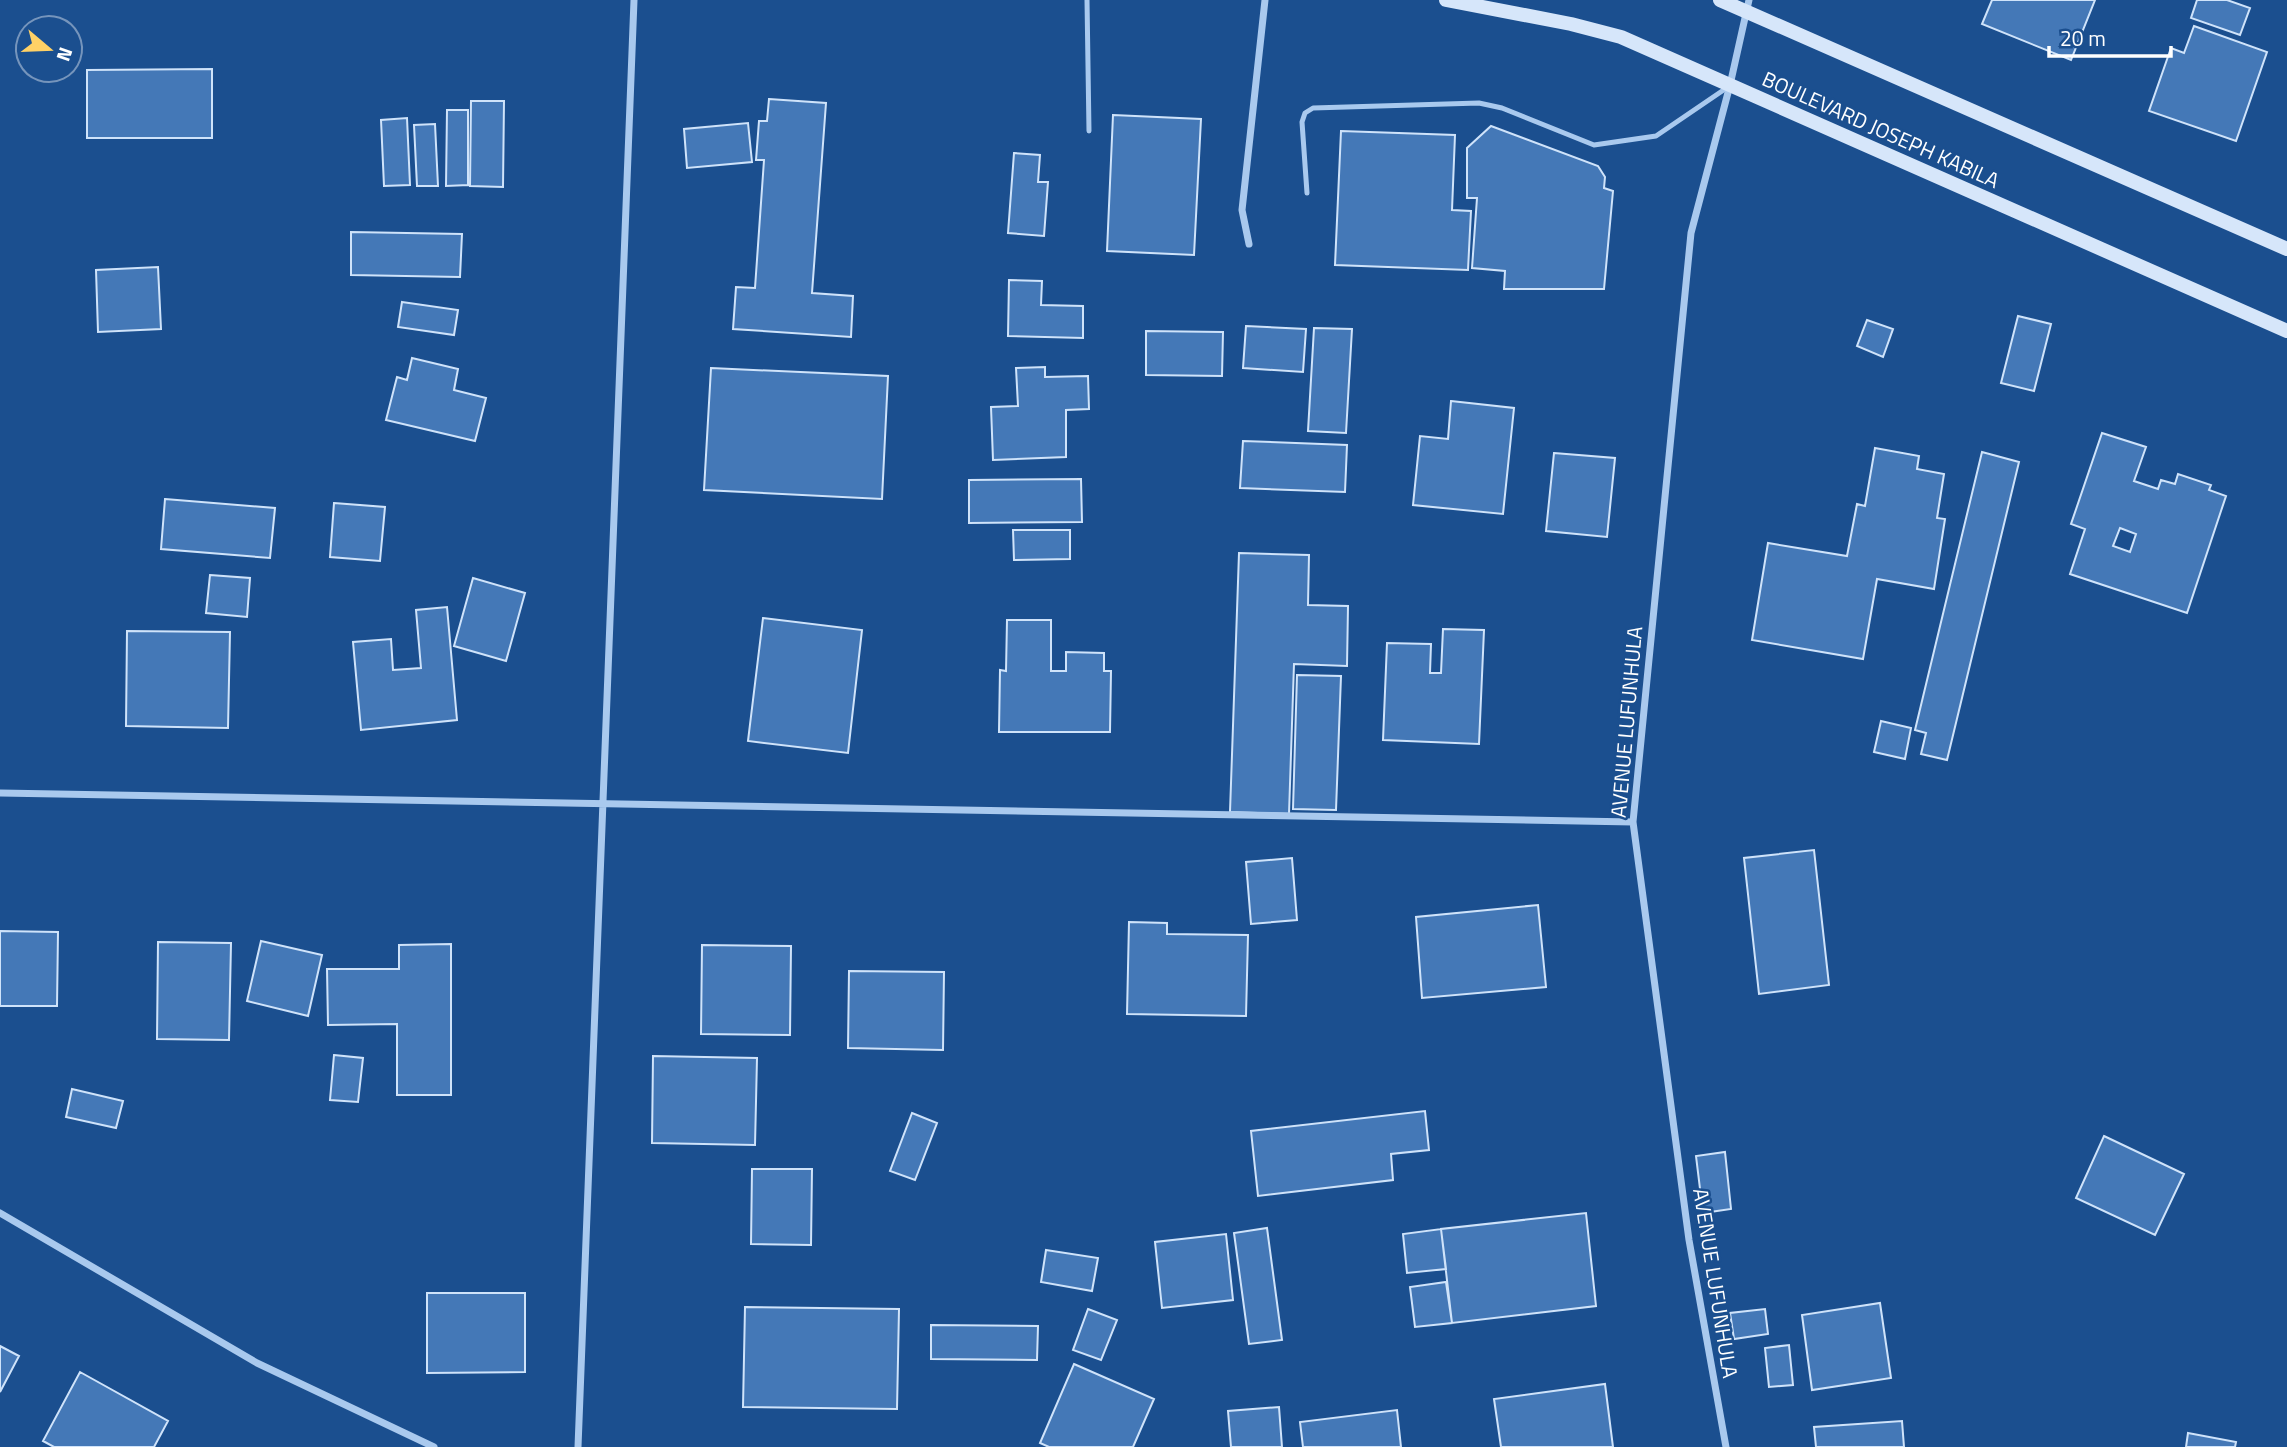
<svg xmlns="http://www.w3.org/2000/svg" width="2287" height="1447" font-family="'Titillium Web',sans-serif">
	<rect width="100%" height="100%" fill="#1b4f8f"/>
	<!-- building -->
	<path fill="#4478b7" stroke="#cfe3fa" stroke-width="2" fill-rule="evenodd" d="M 1992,0 L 2095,0 L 2071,60 L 1982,24 Z
		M 2197,0 L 2227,0 L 2250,8 L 2240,35 L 2191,18 Z
		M 2194,26 L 2267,52 L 2236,141 L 2149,111 L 2171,48 L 2184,53 Z
		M 212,69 L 212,138 L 87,138 L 87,70 Z
		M 769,99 L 826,103 L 812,293 L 853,296 L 851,337 L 733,329 L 736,287 L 755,288 L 764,160 L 756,160 L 759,121 L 767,121 Z
		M 471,101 L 504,101 L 503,187 L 470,186 Z
		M 447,110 L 468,110 L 468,185 L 446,186 Z
		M 1113,115 L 1201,119 L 1194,255 L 1107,251 Z
		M 407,118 L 410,185 L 384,186 L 381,120 Z
		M 748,123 L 752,162 L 687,168 L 684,129 Z
		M 435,124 L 438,186 L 417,186 L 414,125 Z
		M 1491,126 L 1598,166 L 1605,177 L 1604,188 L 1613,191 L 1604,289 L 1504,289 L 1505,271 L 1472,268 L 1477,198 L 1467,198 L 1467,148 Z
		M 1341,131 L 1455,135 L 1452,210 L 1471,211 L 1468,270 L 1335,265 Z
		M 1014,153 L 1040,155 L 1038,182 L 1048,182 L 1044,236 L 1008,233 Z
		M 351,232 L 462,234 L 460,277 L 351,275 Z
		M 158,267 L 161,329 L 98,332 L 96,270 Z
		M 1009,280 L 1042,281 L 1041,305 L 1083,306 L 1083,338 L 1008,336 Z
		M 402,302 L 458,310 L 454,335 L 398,327 Z
		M 2018,316 L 2051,324 L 2034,391 L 2001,383 Z
		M 1867,320 L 1893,329 L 1883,357 L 1857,346 Z
		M 1246,326 L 1306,329 L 1303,372 L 1243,368 Z
		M 1314,328 L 1352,329 L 1346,433 L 1308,431 Z
		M 1146,331 L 1223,332 L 1222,376 L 1146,375 Z
		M 412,358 L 458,369 L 454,390 L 486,398 L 475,441 L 386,420 L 397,377 L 407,380 Z
		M 1045,367 L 1045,377 L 1088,376 L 1089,409 L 1066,410 L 1066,457 L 993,460 L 991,407 L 1018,406 L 1016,368 Z
		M 711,368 L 888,376 L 882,499 L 704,490 Z
		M 1451,401 L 1514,408 L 1503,514 L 1413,505 L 1420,436 L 1448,439 Z
		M 2102,433 L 2146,447 L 2134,481 L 2158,489 L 2161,480 L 2175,484 L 2178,474 L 2211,485 L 2209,490 L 2226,496 L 2187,613 L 2070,574 L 2085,529 L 2071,524 ZM 2120,528 L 2136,534 L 2130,552 L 2113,546 Z
		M 1243,441 L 1347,445 L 1345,492 L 1240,488 Z
		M 1875,448 L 1919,456 L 1917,469 L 1944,474 L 1937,518 L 1945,519 L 1934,589 L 1877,579 L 1863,659 L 1752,640 L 1768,543 L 1847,556 L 1857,504 L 1865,506 Z
		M 1982,452 L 2019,462 L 1947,760 L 1921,754 L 1926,733 L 1915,730 Z
		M 1554,453 L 1615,458 L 1607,537 L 1546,531 Z
		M 1081,479 L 1082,522 L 969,523 L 969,480 Z
		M 165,499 L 275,508 L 270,558 L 161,549 Z
		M 334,503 L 385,507 L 380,561 L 330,557 Z
		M 1013,530 L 1070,530 L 1070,559 L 1014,560 Z
		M 1239,553 L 1309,555 L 1308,605 L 1348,606 L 1347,666 L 1294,664 L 1289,814 L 1230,812 Z
		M 210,575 L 250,578 L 247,617 L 206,613 Z
		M 473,578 L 525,593 L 506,661 L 454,646 Z
		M 447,607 L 457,720 L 361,730 L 353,642 L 391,639 L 393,670 L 421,668 L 416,610 Z
		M 763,618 L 862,630 L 848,753 L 748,741 Z
		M 1007,620 L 1051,620 L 1051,671 L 1066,671 L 1066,652 L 1104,653 L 1104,671 L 1111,671 L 1110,732 L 999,732 L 1000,670 L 1006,671 Z
		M 1443,629 L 1484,630 L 1479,744 L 1383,740 L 1387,643 L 1431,644 L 1430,673 L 1441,673 Z
		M 127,631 L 230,632 L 228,728 L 126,726 Z
		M 1297,675 L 1341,676 L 1336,810 L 1293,809 Z
		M 1881,721 L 1911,728 L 1905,759 L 1874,752 Z
		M 1814,850 L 1829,985 L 1759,994 L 1744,858 Z
		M 1292,858 L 1297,920 L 1251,924 L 1246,862 Z
		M 1538,905 L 1546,987 L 1422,998 L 1416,917 Z
		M 1129,922 L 1167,923 L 1167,934 L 1248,935 L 1246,1016 L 1127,1014 Z
		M 0,931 L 58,932 L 57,1006 L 0,1006 Z
		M 261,941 L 322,955 L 308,1016 L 247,1001 Z
		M 158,942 L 231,943 L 229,1040 L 157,1039 Z
		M 451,944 L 451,1095 L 397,1095 L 397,1024 L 328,1025 L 327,969 L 399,969 L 399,945 Z
		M 702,945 L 791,946 L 790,1035 L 701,1034 Z
		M 849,971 L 944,972 L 943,1050 L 848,1048 Z
		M 334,1055 L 363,1058 L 358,1102 L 330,1100 Z
		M 653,1056 L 757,1058 L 755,1145 L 652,1143 Z
		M 72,1089 L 123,1101 L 116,1128 L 66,1117 Z
		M 1425,1111 L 1429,1150 L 1391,1154 L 1393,1180 L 1258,1196 L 1251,1131 Z
		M 912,1113 L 937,1123 L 915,1180 L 890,1171 Z
		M 2104,1136 L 2184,1174 L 2155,1235 L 2076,1198 Z
		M 1725,1152 L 1731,1209 L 1703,1213 L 1696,1156 Z
		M 752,1169 L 812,1169 L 811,1245 L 751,1244 Z
		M 1586,1213 L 1596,1306 L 1452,1323 L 1441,1229 Z
		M 1267,1228 L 1282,1340 L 1249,1344 L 1234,1233 Z
		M 1441,1229 L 1446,1269 L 1407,1273 L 1403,1234 Z
		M 1226,1234 L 1233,1300 L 1162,1308 L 1155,1242 Z
		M 1046,1250 L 1098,1258 L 1092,1291 L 1041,1282 Z
		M 1446,1282 L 1452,1323 L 1415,1327 L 1410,1287 Z
		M 427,1293 L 525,1293 L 525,1372 L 427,1373 Z
		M 1880,1303 L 1891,1378 L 1812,1390 L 1802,1315 Z
		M 745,1307 L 899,1309 L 897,1409 L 743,1407 Z
		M 1088,1309 L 1117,1320 L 1101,1360 L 1073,1350 Z
		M 1765,1309 L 1768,1334 L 1734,1339 L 1730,1313 Z
		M 931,1325 L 1038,1326 L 1037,1360 L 931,1359 Z
		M 1789,1345 L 1793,1385 L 1769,1387 L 1765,1348 Z
		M 0,1346 L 19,1356 L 0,1392 Z
		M 1074,1364 L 1154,1399 L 1133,1447 L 1049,1447 L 1040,1443 Z
		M 80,1372 L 168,1421 L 154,1447 L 54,1447 L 43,1441 Z
		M 1605,1384 L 1613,1447 L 1501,1447 L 1494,1399 Z
		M 1279,1407 L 1282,1447 L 1231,1447 L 1228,1411 Z
		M 1397,1410 L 1401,1447 L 1303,1447 L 1300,1422 Z
		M 1902,1421 L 1904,1447 L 1816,1447 L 1814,1427 Z
		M 2188,1433 L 2236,1442 L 2235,1447 L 2186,1447 Z"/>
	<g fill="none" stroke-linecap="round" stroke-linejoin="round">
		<!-- lane -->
		<path stroke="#a9c9ee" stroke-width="5" d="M 1087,0 L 1089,131
			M 1307,193 L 1302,122 L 1305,113 L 1313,108 L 1479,103 L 1502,108 L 1594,145 L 1656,136 L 1728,87"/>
		<!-- street -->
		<path stroke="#a9c9ee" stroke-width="7" d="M 1249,244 L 1242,210 L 1265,0
			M 0,793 L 1633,822
			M 0,1213 L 257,1363 L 434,1447
			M 578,1447 L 634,0
			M 1726,1447 L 1689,1240 L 1633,822 L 1691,233 L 1730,85 L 1749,0"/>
		<!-- secondary -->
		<path stroke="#d6e6fa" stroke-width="14" d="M 1446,0 L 1571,24 L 1621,37 L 2287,331
			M 1720,0 L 2287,249"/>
	</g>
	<g text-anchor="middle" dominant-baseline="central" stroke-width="5" stroke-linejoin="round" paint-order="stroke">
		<!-- street labels -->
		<g font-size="21" fill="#fff" stroke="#1b4f8f">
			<text transform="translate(1881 129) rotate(24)">BOULEVARD JOSEPH KABILA</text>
			<text transform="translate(1626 722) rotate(-85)">AVENUE LUFUNHULA</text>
			<text transform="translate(1716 1283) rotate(81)">AVENUE LUFUNHULA</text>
		</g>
	</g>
	<!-- north arrow -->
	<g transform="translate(49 49) rotate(109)"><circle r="33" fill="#1b4f8f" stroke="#7695bc" stroke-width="2"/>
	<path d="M0-5L12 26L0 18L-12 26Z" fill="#ffd166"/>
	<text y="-10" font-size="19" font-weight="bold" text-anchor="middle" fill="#ffffff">N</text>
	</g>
	<!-- scale -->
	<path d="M2049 46v10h122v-10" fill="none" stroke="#ffffff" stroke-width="3.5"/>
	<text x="2060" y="46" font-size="21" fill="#ffffff" stroke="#1b4f8f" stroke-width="5" paint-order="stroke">20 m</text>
</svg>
